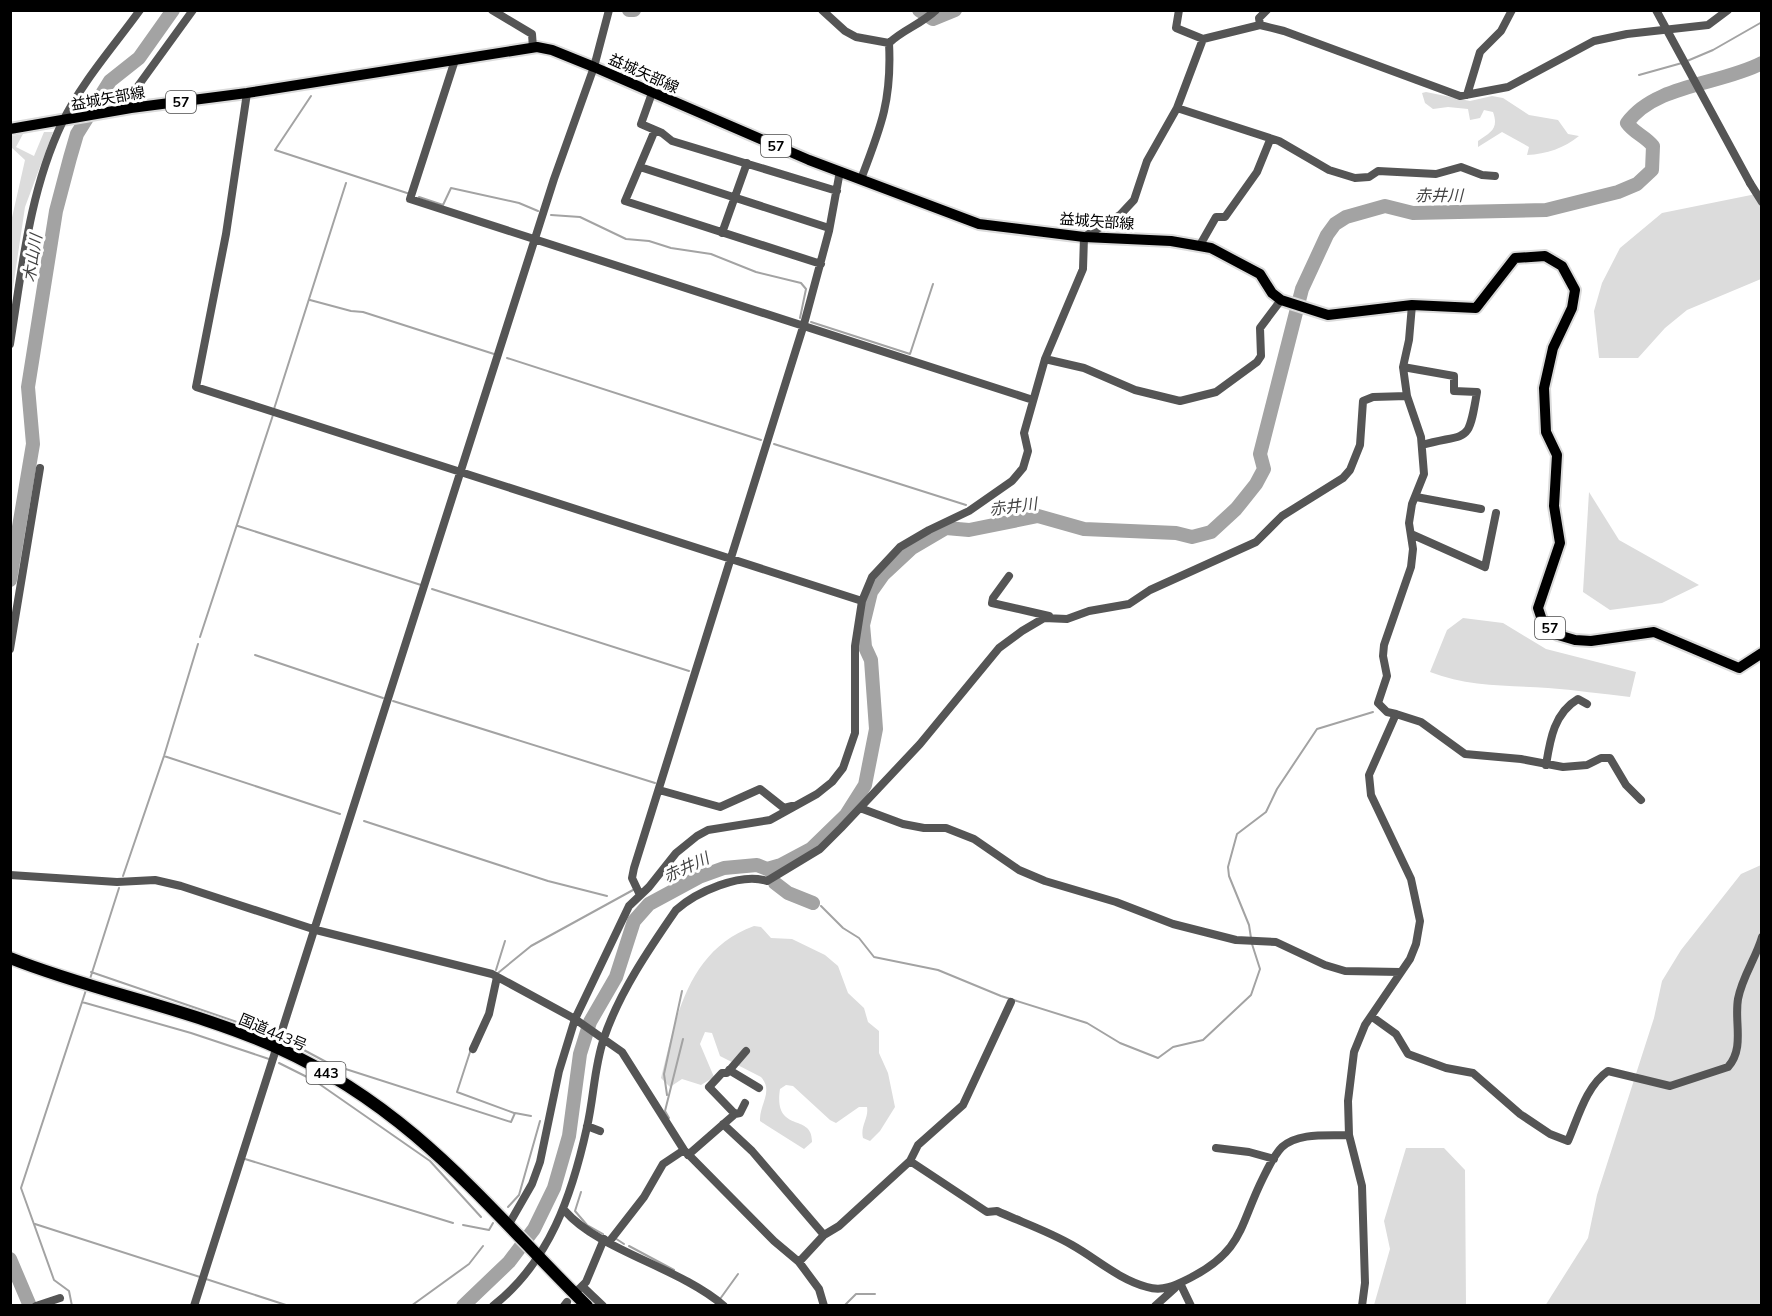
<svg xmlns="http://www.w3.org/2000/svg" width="1772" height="1316" font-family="Mulish,'Noto Sans JP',sans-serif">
	<rect width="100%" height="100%" fill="#fff"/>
	<!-- green -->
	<path fill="#dcdcdc" d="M 1426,92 L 1470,101 L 1492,96 L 1503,98 L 1529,115 L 1558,120 L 1568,134 L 1579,136 C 1564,148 1547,154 1527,155 L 1529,147 L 1502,132 L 1478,147 L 1478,141 C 1491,132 1499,129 1493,112 L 1484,110 L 1480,118 L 1470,120 L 1468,109 L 1448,107 L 1433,109 L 1425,103 L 1422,93 Z
		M 44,132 L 53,132 L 25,207 L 11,301 L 11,222 L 25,160 L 11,147 L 11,136 L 23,134 L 16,147 L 34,156 Z
		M 1761,193 L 1761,279 L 1687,310 L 1665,328 L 1638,358 L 1599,358 L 1594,311 L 1602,283 L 1620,248 L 1662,213 Z
		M 1589,492 L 1619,540 L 1699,585 L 1662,603 L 1610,610 L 1583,592 Z
		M 1463,618 L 1503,623 L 1546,649 L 1636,672 L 1630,697 C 1603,694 1575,690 1548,688 C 1507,685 1468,687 1430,672 L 1447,630 Z
		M 1761,865 L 1761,1305 L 1545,1306 L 1588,1238 L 1597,1195 L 1654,1018 L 1662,981 L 1681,950 L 1741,874 Z
		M 754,926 L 761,927 L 771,938 L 792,939 L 825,955 L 838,966 L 848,993 L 864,1008 L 868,1022 L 879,1031 L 879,1053 L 888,1073 L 895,1107 L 880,1131 L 870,1141 L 863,1138 C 860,1126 869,1118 867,1107 L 859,1107 L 836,1123 L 830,1120 L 793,1086 L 786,1085 L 780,1089 C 773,1135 813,1112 812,1142 L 804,1149 L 766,1125 L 760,1121 C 759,1105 774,1091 761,1077 L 720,1056 L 712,1033 L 705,1032 L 700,1044 L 714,1077 L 701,1085 L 682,1079 L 670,1087 L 661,1078 C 676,1017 688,950 754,926 Z
		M 1406,1148 L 1444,1148 L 1465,1170 L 1466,1305 L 1374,1305 L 1390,1249 L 1384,1221 Z"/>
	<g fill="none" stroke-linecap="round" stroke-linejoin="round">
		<!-- stream -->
		<path stroke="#a3a3a3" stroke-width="2" d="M 1687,61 L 1713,50 L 1762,22
			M 1639,75 L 1682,63
			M 311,96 L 275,150 L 410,194
			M 419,197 L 443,205 L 451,188 L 519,203 L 538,211
			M 551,215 L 580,217 L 626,239 L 649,241 L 671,248 L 711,254 L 756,272 L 801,283 L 806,289 L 800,318
			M 310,300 L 351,311 L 363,312 L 494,354
			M 811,322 L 910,354 L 933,284
			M 507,358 L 761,440
			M 274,409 L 346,183
			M 774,444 L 966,505
			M 238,526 L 421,585
			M 432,589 L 689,671
			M 200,637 L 273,415
			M 255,655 L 383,698
			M 393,701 L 655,783
			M 164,756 L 340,814
			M 364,821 L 548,881 L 607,896
			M 123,876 L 164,756 L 198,644
			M 821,906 L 843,928 L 859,938 L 874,957 L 938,970 L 1001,996 L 1087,1023 L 1120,1043 L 1158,1058 L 1173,1047 L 1203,1040 L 1251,995 L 1260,969 L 1252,944
			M 1251,938 L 1249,925 L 1229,876 L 1228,867 L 1237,834 L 1266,812 L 1277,789 L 1317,729 L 1373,712
			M 496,970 L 505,941
			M 91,972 L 275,1035
			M 498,973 L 531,946 L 633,890
			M 89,982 L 119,888
			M 82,1002 L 191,1033 L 269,1059
			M 287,1041 L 330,1064 L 511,1122 L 515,1113 L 531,1116
			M 471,1049 L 457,1092 L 514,1113
			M 279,1063 L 315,1081 L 430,1161 L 481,1217
			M 667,1095 L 664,1074 L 682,991
			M 669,1118 L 665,1111 L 683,1039
			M 245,1159 L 453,1223
			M 581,1192 L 575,1211 L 587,1225 L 603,1234
			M 508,1207 L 519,1195 L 540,1121
			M 35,1224 L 200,1277
			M 463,1225 L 489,1230 L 493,1223
			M 615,1238 L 624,1244
			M 629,1246 L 674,1270
			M 206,1279 L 289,1306
			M 720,1299 L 738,1274
			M 72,1306 L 69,1291 L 54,1280 L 21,1188 L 86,990
			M 411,1306 L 469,1264 L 483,1246
			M 844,1306 L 856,1294 L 875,1294"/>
		<!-- river -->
		<path stroke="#a3a3a3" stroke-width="14" d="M 629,10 L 634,10
			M 919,10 L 933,19 L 955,10
			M 10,580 L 33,444 L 28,387 L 56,211 L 70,158 L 77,134 L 110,81 L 139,58 L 173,10
			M 775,883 L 788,893 L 813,903
			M 10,1259 L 30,1306
			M 463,1306 L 509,1262 L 534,1229 L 554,1188 L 569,1136 L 580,1054 L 590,1022 L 616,977 L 634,921 L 649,904 L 699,877 L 724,868 L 757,865 L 767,869 L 781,865 L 811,849 L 846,815 L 865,785 L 876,729 L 871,660 L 865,647 L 863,625 L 871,592 L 883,575 L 912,548 L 946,528 L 969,530 L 1038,516 L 1084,529 L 1176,533 L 1192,537 L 1211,532 L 1236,509 L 1256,484 L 1264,469 L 1260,454 L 1302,289 L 1327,235 L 1335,224 L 1346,217 L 1385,206 L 1413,213 L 1546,210 L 1618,192 L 1637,184 L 1652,170 L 1653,146 C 1645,136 1634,133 1627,123 C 1655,84 1720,85 1762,63"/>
		<defs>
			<path id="major" d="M 10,129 L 131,108 L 247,93 L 537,47 L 552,50 L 594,67 L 809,160 L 979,224 L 1084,237 L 1171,241 L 1211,248 L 1260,274 L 1272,293 L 1281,300 L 1328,315 L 1412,305 L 1476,308 L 1515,258 L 1545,256 L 1562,266 L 1575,290 L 1572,308 L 1553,348 L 1544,388 L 1546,432 L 1557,455 L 1554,506 L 1560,543 L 1538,608 L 1543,623 L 1558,635 L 1575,640 L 1591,641 L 1654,632 L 1739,668 L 1762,653"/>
			<path id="highway" d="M 10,958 C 98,993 192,1009 278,1048 C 413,1109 485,1205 587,1306"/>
		</defs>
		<!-- major casing -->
		<use href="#major" stroke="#dbdbdb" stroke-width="14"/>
		<!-- highway casing -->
		<use href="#highway" stroke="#dbdbdb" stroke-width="15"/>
		<!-- minor -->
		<path stroke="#555" stroke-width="8" d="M 492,10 L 532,34 L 533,48
			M 822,10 L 845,31 L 856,37 L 889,43
			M 1179,10 L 1176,28 L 1203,39 L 1260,25 L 1284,31 L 1460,96 L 1508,87 L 1594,41 L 1627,34 L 1708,25 L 1728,10
			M 1260,25 L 1259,18 L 1267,10
			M 455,60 L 410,199 L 1033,400
			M 247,93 L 226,234 L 196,387 L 862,601
			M 652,93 L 641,124 L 662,133 L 672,141 L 837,191
			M 1467,95 L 1480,52 L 1501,31 L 1512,10
			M 131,108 L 130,97 L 193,10
			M 1177,108 L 1279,141 L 1329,170 L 1355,178 L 1369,177 L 1378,171 L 1436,174 L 1461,167 L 1482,175 L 1495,176
			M 655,130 L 625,201 L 821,264
			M 640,167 L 829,228
			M 861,179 C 881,127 892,100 889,43 C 904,29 920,25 936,10
			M 1750,183 L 1762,202
			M 722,233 L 747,163
			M 1200,245 L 1216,217 L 1225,217 L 1257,172 L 1270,140
			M 10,344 C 22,270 29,192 62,123 C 81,83 114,46 140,10
			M 1045,359 L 1084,368 L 1135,390 L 1180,401 L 1216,392 L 1257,362 L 1261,356 L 1260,328 L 1281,300
			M 1403,367 L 1454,376 L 1454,391 L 1477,392 C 1468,446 1469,432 1422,445
			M 1416,497 L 1481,509
			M 1411,534 L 1485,567 L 1496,513
			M 1009,576 L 993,598 L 992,603 L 1049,616
			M 10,649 L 40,468
			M 1396,714 L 1421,722 L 1465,754 L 1521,759 L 1563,767 L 1587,765 L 1601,758 L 1610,758 L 1626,785 L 1641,800
			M 1546,765 C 1550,740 1554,713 1578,699 L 1587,704
			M 659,790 L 720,807 L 760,789 L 784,808 L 792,806
			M 860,808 L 903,824 L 924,828 L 946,828 L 974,839 L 1019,870 L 1045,881 L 1116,902 L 1173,924 L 1236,940 L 1276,942 L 1325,965 L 1345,971 L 1400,972
			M 10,875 L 117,882 L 155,880 L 181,886 L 316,930 L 492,974 L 575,1019 L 622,1052 L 684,1150 L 774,1241 L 799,1262 L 819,1289 L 824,1306
			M 640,895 L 632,878 L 634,868 L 804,324 L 829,231 L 840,171
			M 1371,1016 L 1396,1034 L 1408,1054 L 1446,1068 L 1473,1073 L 1520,1114 L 1550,1134 L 1568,1141 C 1578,1118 1586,1086 1608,1071 L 1670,1086 L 1728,1067 C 1745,1048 1734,1022 1738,999 C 1742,977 1756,958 1762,937
			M 473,1049 L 489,1014 L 497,977
			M 729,1070 L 759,1088
			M 735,1114 L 709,1087 L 722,1073 L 727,1073 L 746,1051
			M 723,1124 L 752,1151 L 824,1235
			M 587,1126 L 600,1131
			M 1216,1148 L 1249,1152 L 1274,1159
			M 688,1155 L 735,1114 L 740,1113 L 745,1103
			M 910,1161 L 918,1145 L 963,1105 L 1011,1002
			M 565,1211 C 600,1251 679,1267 724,1306
			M 509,1224 L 532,1184 L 540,1162 L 559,1071 L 575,1019 L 629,906 L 649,887 L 676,853 L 697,836 L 708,830 L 770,820 L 817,794 L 832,782 L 843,768 L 855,733 L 855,646 L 862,601 L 872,577 L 900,547 L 929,530 L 969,511 L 1012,481 L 1023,468 L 1028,451 L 1024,433 L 1045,359 L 1083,269 L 1084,237 L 1120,215 L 1134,200 L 1147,161 L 1177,108 L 1203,39
			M 609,1242 L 644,1197 L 663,1164 L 684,1150
			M 799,1262 L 824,1235 L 839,1226 L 910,1161 L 987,1212 L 997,1211 C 1021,1222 1048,1231 1072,1245 C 1097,1259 1118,1279 1147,1287 C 1163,1292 1176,1285 1190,1278 C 1244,1250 1239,1226 1263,1178 C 1268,1168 1274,1155 1282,1147 C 1299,1132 1328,1136 1349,1135
			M 1180,1283 L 1191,1306
			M 582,1286 L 603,1306
			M 579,1289 L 586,1282 L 604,1239
			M 36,1306 L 60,1298
			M 194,1306 L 554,179 L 594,67 L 609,10
			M 493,1306 C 550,1261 572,1195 587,1127 C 594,1097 594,1067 604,1038 C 619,993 649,949 676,910 C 696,892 741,872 767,881 L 820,849 L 841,828 L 920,744 L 999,648 L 1022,631 L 1044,618 L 1067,619 L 1089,611 L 1129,604 L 1150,590 L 1256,542 L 1282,516 L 1343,478 L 1350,470 L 1360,445 L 1363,401 L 1373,397 L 1407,396
			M 564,1306 L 567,1302
			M 1155,1306 L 1175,1288
			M 1362,1306 L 1365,1283 L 1362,1186 L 1349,1135 L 1348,1101 L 1354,1052 L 1365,1025 L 1410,959 L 1416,944 L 1420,921 L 1411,879 L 1371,795 L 1369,775 L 1396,714 L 1387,712 L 1378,703 L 1387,676 L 1383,656 L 1384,645 L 1411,567 L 1413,549 L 1409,523 L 1412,504 L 1424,474 L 1421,437 L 1407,396 L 1403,367 L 1409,340 L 1412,305"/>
		<!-- major -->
		<use href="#major" stroke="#000" stroke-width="10"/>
		<!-- highway -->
		<use href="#highway" stroke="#000" stroke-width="12"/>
		<!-- minor-bridge -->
		<path stroke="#555" stroke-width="8" d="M 1656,10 L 1750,183"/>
	</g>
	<g text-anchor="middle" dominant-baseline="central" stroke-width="6" stroke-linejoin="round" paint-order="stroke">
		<!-- shield labels -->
		<g fill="#fff" stroke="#4c4c4c" stroke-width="1.5">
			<rect x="166" y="91" width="30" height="22" rx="4.5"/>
			<rect x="761" y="135" width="30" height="22" rx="4.5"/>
			<rect x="1535" y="617" width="30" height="22" rx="4.5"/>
			<rect x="306.5" y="1062" width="39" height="22" rx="4.5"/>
		</g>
		<g font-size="14" font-weight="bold" fill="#000">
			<text x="181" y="102">57</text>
			<text x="776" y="146">57</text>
			<text x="1550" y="628">57</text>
			<text x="326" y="1073">443</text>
		</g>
		<!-- street labels -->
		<g font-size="15" fill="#000" stroke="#fff">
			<text transform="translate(644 73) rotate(24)">益城矢部線</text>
			<text transform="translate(108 98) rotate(-10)">益城矢部線</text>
			<text transform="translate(1097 221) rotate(4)">益城矢部線</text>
			<text transform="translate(273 1032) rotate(23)">国道443号</text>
		</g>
		<!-- water labels -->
		<g font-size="16" font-style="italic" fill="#444" stroke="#fff">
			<text x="1439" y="195">赤井川</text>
			<text transform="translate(32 258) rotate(-81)">木山川</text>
			<text transform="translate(1013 506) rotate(-7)">赤井川</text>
			<text transform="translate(686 867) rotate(-25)">赤井川</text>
		</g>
	</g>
	<!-- border -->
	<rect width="1772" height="1316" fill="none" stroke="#000000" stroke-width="24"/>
</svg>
